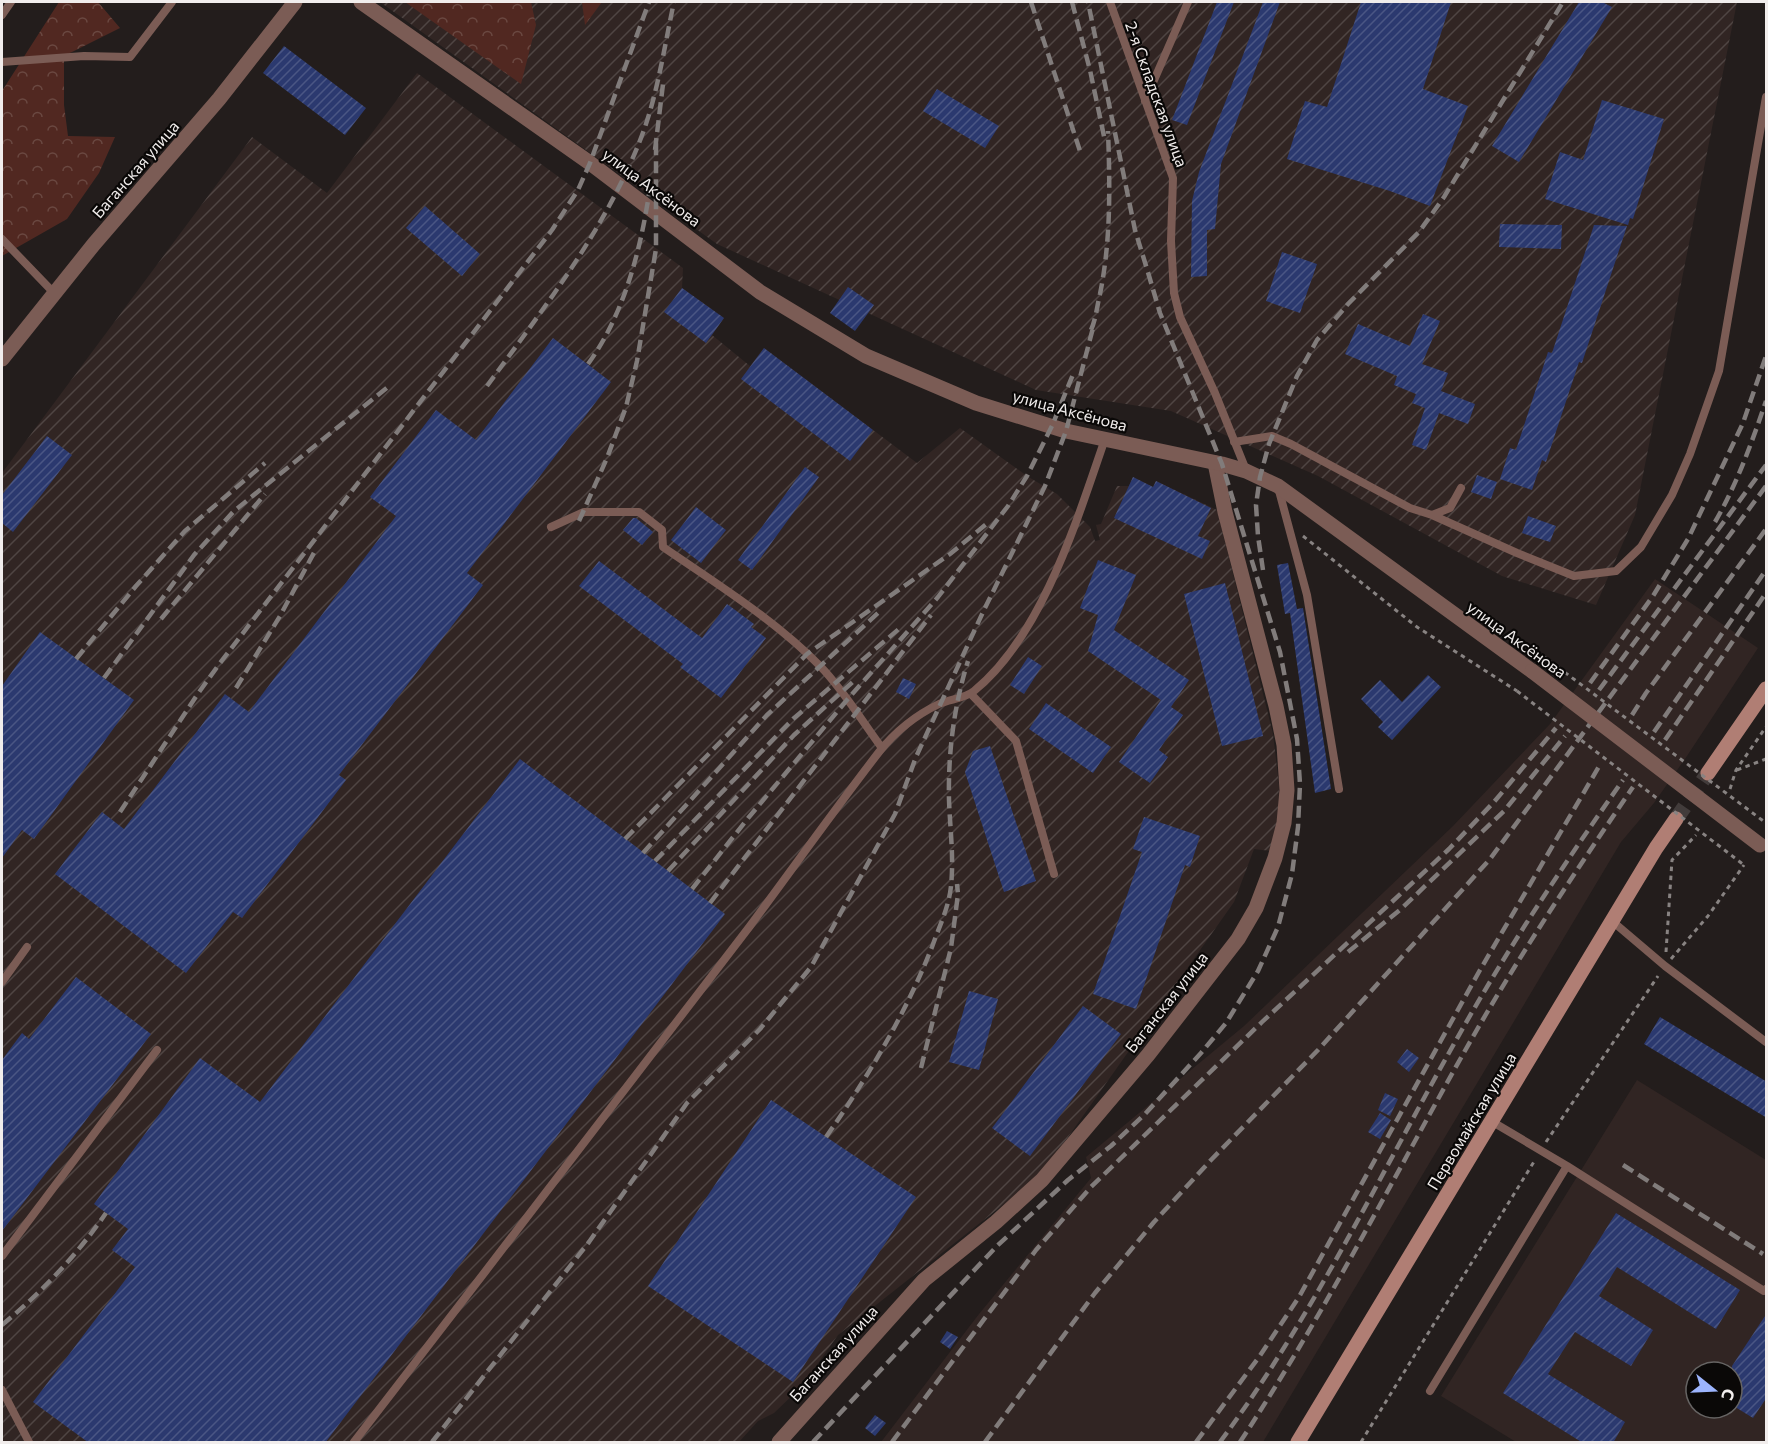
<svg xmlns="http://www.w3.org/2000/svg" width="1768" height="1444" font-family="Commissioner,sans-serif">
	<defs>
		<pattern id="industrial-furrows" width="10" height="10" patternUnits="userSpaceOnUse" patternTransform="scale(1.5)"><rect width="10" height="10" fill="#312523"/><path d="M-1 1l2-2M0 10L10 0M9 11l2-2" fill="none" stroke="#4f4543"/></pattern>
		<pattern id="forest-crowns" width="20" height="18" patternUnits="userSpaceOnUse" patternTransform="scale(1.5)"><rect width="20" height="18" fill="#512821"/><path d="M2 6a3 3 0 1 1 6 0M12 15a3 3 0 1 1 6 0" fill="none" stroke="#6a4841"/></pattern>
		<pattern id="building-hatch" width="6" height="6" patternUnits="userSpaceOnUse" patternTransform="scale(1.5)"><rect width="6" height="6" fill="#2b396f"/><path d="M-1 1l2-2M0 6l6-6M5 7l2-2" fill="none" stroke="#4a5684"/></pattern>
	</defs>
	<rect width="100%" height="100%" fill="#231d1c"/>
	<!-- built -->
	<path fill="#312523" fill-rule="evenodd" d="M 1655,579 L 1758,648 L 1687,756 L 1654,803 L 1621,842 L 1263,1442 L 881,1442 L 979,1314 L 1091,1178 L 1086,1157 L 1244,1026 L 1453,826 L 1550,724 Z
		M 1637,1080 L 1766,1160 L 1766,1442 L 1516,1442 L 1441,1396 ZM 1696,1372 L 1732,1372 L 1732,1408 L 1696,1408 Z"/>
	<!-- industrial -->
	<path fill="url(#industrial-furrows)" d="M 380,2 L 1737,2 L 1635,515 L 1596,605 L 1502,576 L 1318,476 L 1171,411 L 1036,390 L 717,244 Z
		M 417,73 L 683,268 L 682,288 L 724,318 L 712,335 L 750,366 L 764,348 L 917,463 L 960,428 L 1027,476 L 1057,494 L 1090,527 L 1095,541 L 1100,540 L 1096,525 L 1101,524 L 1117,486 L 1129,486 L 1133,477 L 1153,487 L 1156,481 L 1217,510 L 1273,734 L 1279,785 L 1278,823 L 1271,851 L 1254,849 L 1234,902 L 1042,1174 L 838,1335 L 802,1386 L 774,1413 L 758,1421 L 739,1442 L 2,1442 L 2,473 L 252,137 L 327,193 Z"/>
	<!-- forest -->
	<path fill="url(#forest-crowns)" d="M 59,2 L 98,2 L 120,28 L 64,56 L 64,105 L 68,136 L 115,137 L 99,173 L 67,219 L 2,256 L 2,91 Z
		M 405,2 L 531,2 L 536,25 L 521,84 Z
		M 582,2 L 602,2 L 585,25 Z"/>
	<!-- building -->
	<path fill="url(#building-hatch)" d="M 1217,2 L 1234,2 L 1187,125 L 1172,120 Z
		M 1263,2 L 1280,2 L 1221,164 L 1215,229 L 1207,230 L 1207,276 L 1191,277 L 1192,201 L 1199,172 Z
		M 1361,2 L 1451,2 L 1423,89 L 1468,106 L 1430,206 L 1390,191 L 1287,159 L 1305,101 L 1327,107 Z
		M 1579,2 L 1602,2 L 1612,7 L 1519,162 L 1492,146 Z
		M 284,46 L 366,108 L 345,135 L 263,73 Z
		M 937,89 L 999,126 L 985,148 L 923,111 Z
		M 1602,100 L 1664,119 L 1633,219 L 1630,218 L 1628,225 L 1545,199 L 1560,152 L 1583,160 Z
		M 425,206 L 480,254 L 462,276 L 406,228 Z
		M 1500,224 L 1562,225 L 1561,249 L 1499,247 Z
		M 1594,225 L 1627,226 L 1582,363 L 1579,362 L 1546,462 L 1542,460 L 1532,490 L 1500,479 L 1510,448 L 1516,450 L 1548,352 L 1552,353 Z
		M 1282,252 L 1317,264 L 1300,313 L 1266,301 Z
		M 848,287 L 874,305 L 855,331 L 830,313 Z
		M 682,288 L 724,318 L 706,343 L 664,312 Z
		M 1423,314 L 1440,321 L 1422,364 L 1448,373 L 1441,391 L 1475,404 L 1468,424 L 1439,413 L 1426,450 L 1412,445 L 1425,408 L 1412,403 L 1416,394 L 1394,385 L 1397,376 L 1345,354 L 1358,324 L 1410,346 Z
		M 553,338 L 611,382 L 467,573 L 483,585 L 339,775 L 346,780 L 242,918 L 233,912 L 186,973 L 55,874 L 102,812 L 124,829 L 225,694 L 249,712 L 396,516 L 370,497 L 436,410 L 476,440 Z
		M 764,348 L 873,430 L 850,461 L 741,379 Z
		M 47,436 L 72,455 L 13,532 L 2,523 L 2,495 Z
		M 805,467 L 819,477 L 752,570 L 738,560 Z
		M 1477,475 L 1497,482 L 1491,499 L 1471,492 Z
		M 1133,477 L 1153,487 L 1156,481 L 1211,508 L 1198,536 L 1210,541 L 1202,559 L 1114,518 Z
		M 696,507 L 726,530 L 701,563 L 671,540 Z
		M 1528,516 L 1556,526 L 1550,542 L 1522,533 Z
		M 633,518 L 636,518 L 653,532 L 642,545 L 623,530 Z
		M 1098,560 L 1136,575 L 1114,630 L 1189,680 L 1171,707 L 1183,715 L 1159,750 L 1168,757 L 1150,783 L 1119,762 L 1161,700 L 1088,651 L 1098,615 L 1080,608 Z
		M 599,561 L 702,638 L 727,604 L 754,624 L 751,627 L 766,638 L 721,698 L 680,667 L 683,664 L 579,586 Z
		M 1288,563 L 1297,609 L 1303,608 L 1331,789 L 1315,793 L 1290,613 L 1285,614 L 1277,565 Z
		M 1225,583 L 1263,736 L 1222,746 L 1184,594 Z
		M 40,632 L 134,700 L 34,839 L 22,830 L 2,858 L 2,686 Z
		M 1028,657 L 1042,666 L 1024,694 L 1010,685 Z
		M 1428,675 L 1441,687 L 1392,740 L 1378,727 L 1383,722 L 1361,699 L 1380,680 L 1402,702 Z
		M 903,678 L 916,684 L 909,699 L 896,692 Z
		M 1046,703 L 1111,747 L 1093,773 L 1029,729 Z
		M 990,746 L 1036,881 L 1004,892 L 965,772 L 973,751 Z
		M 520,759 L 725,914 L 325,1443 L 89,1443 L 33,1402 L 135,1267 L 112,1250 L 128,1229 L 94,1204 L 200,1058 L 260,1102 Z
		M 1144,817 L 1200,836 L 1190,867 L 1185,865 L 1136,1009 L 1093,994 L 1142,852 L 1133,849 Z
		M 76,977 L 151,1034 L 2,1231 L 2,1060 L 22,1033 L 29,1039 Z
		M 969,991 L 998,999 L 979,1070 L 949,1062 Z
		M 1083,1006 L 1121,1034 L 1030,1156 L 992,1128 Z
		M 1660,1017 L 1767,1082 L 1767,1118 L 1644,1044 Z
		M 1407,1049 L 1419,1058 L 1409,1072 L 1397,1062 Z
		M 1385,1093 L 1398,1099 L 1390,1116 L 1378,1110 Z
		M 771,1100 L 916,1197 L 793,1382 L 648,1286 Z
		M 1380,1113 L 1391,1120 L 1380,1139 L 1368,1132 Z
		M 1616,1213 L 1740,1290 L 1716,1329 L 1617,1267 L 1599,1296 L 1653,1330 L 1631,1366 L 1575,1332 L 1548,1374 L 1625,1422 L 1613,1443 L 1583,1443 L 1503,1393 Z
		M 1767,1313 L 1767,1397 L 1753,1418 L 1732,1405 L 1732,1366 Z
		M 947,1331 L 958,1337 L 950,1349 L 940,1342 Z
		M 875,1415 L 886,1423 L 875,1436 L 865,1428 Z"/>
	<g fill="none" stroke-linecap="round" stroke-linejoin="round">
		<!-- secondary-tunnel -->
		<path stroke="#423c3b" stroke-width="15" stroke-dasharray="15 8" stroke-linecap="butt" d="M 1676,819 L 1708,773"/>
		<!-- path -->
		<path stroke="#888382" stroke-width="3" stroke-dasharray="4.5 4.5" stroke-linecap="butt" d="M 1303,536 L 1417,627 L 1517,691
			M 1522,643 L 1543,656
			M 1737,770 L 1766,759
			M 1730,789 L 1736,770 L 1766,727
			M 1666,952 L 1672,860 L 1696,835
			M 1671,959 L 1708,916 L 1744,865
			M 1546,1142 L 1658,976
			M 1361,1442 L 1535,1160"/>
		<!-- service -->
		<path stroke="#7b5c55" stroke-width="8" d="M 1110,2 L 1173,178 L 1171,241 L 1174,293 L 1180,317 L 1215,393 L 1246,470
			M 2,15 L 11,2
			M 2,62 L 84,56 L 130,57 L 172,2
			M 1145,101 L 1188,2
			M 2,239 L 54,293
			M 1234,442 L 1272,436 L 1291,444 L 1410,508 L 1432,515 L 1450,508 L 1461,488
			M 1278,487 L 1307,595 L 1339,789
			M 1432,515 L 1517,553 L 1574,576 L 1616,571 L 1641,547 L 1672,495 L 1690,454 L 1719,371 L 1766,97
			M 551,527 L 584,512 L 639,512 L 662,530 L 663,547 C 717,584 775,620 821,667 C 844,691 862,721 882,748
			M 971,694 L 1016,741 L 1054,874
			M 1612,921 L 1665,966 L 1766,1042
			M 2,982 L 27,947
			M 1567,1166 L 1764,1291 L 1766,1289
			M 2,1256 L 157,1050
			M 2,1390 L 29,1442
			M 1430,1391 L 1567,1166 L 1491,1121
			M 354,1442 C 486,1270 619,1099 750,926 C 793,868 835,809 879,752 C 895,732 916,715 939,704 C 950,699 964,699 974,691 C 1042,636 1077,520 1105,439"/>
		<!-- minor -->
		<path stroke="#7b5c55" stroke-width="15" d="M 779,1442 L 924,1280 L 996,1222 L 1042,1180 L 1148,1055 L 1238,939 L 1256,908 L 1275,858 L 1284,823 L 1287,790 L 1284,745 L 1276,706 L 1225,512 L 1215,463"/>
		<!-- tertiary -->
		<path stroke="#7b5c55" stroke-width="15" d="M 361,2 L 590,163 L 760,292 L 866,356 L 976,403 L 1066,431 L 1222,464 L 1246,471 L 1278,486 L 1532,671
			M 2,359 L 94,244 L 219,99 L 295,2"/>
		<!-- secondary -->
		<path stroke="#b07e74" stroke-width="15" d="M 1708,773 L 1766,689
			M 1298,1442 L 1656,848 L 1676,819"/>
		<!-- rail -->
		<path stroke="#817c7b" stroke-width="4.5" stroke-dasharray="12 6" stroke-linecap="butt" d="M 1031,2 L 1080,151
			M 1072,2 L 1090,70 L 1105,141
			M 655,150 L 663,84
			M 1091,330 C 1096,319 1097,306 1100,294 C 1111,240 1110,186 1108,131
			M 588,364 C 623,316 640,253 649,194
			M 487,386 C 543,309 603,233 639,143 C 657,99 664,48 674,2
			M 579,521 L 607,458 L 626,407 L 637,361 L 656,249 L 656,142
			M 1715,522 C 1737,484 1752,442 1766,401
			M 1263,570 L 1258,536 L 1256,505 L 1260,477 L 1269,444 L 1297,376 L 1317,340 L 1348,304 L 1419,232 L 1444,197 L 1563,2
			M 161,619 L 265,494
			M 76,659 L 136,586 L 185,531 L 265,463
			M 104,678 L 194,555 L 234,511 L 389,386
			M 1590,683 L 1653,596 L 1688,539 L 1743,423 L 1766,356
			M 236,688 L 280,616 L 316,549
			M 1599,690 L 1766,465
			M 1632,715 L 1646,693 L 1766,529
			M 1654,732 L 1766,570
			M 1665,740 L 1766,593
			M 120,812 L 197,695 L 220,663 L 552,230 L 578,190 L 590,163 L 649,2
			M 625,839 L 807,654 L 950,554 L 990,521
			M 643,853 L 767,715 L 878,613
			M 655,861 L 793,719 L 900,628
			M 668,871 L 794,735 L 856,679
			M 692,889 L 749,817 L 847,700 L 938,597 L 1008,506 L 1027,476 L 1052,426 L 1074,372
			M 710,903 L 931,615
			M 1348,952 L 1401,909 L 1504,811 L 1565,736
			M 921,1068 L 951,948 L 958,894 L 957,884
			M 826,1137 C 868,1077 905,1015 932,947 C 939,927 949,907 951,886 C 954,857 950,829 949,800 C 948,752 954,706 968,661
			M 1623,1165 L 1763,1254
			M 2,1325 C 41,1293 77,1255 106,1213
			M 432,1442 L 589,1242 L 687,1103 L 760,1029 L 811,967 L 895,814 L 916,757 L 983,612 L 1045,486 L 1066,431 L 1094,324
			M 813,1442 L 997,1246 L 1068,1180 L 1111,1146 L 1145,1114 L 1201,1053 L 1226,1023 L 1258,971 L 1278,927 L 1292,874 L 1298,827 L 1300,784 L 1297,739 L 1280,652 L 1222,464 L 1160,313 L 1147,269 L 1135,230 L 1088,2
			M 892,1442 L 1036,1250 L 1091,1187 L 1262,1022 L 1449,849 L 1494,802 L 1556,728
			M 985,1442 L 1095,1293 L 1154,1222 L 1211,1160 L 1318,1050 L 1490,859 L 1766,486
			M 1196,1442 L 1259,1357 L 1299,1297 L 1480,970 L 1601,763
			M 1220,1442 C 1310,1321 1376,1183 1450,1051 C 1502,957 1561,868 1623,780
			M 1240,1442 C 1322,1318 1389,1186 1462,1056 C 1514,963 1573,875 1633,787"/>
		<!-- path-bridge -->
		<path stroke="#888382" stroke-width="3" stroke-dasharray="4.5 4.5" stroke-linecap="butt" d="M 1543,656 L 1766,823
			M 1517,691 L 1744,865"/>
		<!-- tertiary-bridge -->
		<path stroke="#7b5c55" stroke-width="15" d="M 1532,671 L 1760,845"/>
	</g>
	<g text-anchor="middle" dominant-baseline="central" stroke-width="4.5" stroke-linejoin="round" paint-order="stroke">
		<!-- street labels -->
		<g font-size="16" fill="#f1edec" stroke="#0a0807">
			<text transform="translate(1157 94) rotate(70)">2-я Складская улица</text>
			<text transform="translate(135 169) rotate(-49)">Баганская улица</text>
			<text transform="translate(652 187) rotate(37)">улица Аксёнова</text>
			<text transform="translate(1070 410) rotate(15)">улица Аксёнова</text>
			<text transform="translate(1517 639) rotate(36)">улица Аксёнова</text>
			<text transform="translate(1166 1002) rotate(-52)">Баганская улица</text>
			<text transform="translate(1471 1121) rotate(-59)">Первомайская улица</text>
			<text transform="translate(833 1353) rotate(-48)">Баганская улица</text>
		</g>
	</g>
	<!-- border -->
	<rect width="1768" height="1444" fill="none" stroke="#f1edec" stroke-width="6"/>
	<!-- north arrow -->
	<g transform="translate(1714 1390) rotate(108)"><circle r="28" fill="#0a0807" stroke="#666463" stroke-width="1.5"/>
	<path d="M0-4.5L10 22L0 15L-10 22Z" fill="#9cb4fd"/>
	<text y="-9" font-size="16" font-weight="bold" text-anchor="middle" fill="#f1edec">С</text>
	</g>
</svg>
